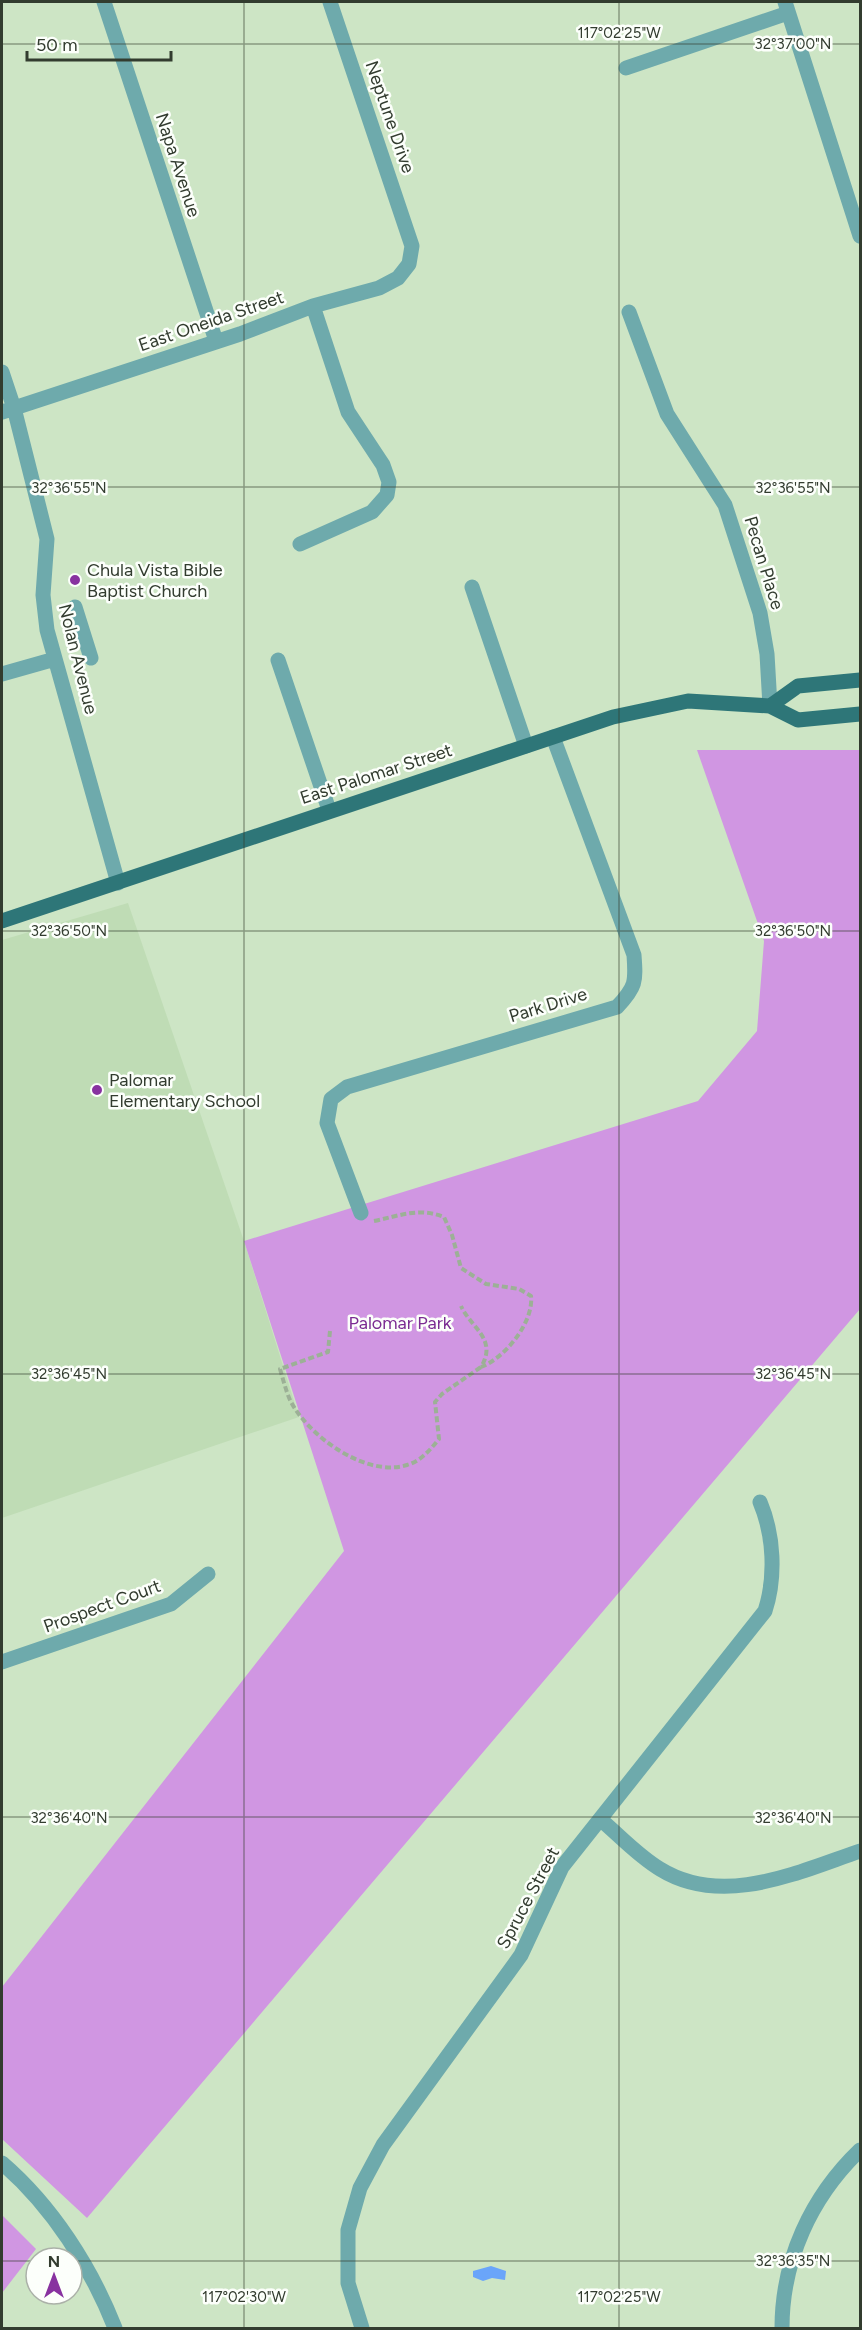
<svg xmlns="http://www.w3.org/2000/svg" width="862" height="2330" font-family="Figtree,sans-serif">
	<rect width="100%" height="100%" fill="#cde5c5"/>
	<!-- built -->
	<path fill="#bfdcb5" d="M 128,903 L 244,1241 L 299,1417 L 2,1518 L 2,940 Z"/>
	<!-- green -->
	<path fill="#d096e2" d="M 697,750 L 860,750 L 860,1309 L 87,2218 L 2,2139 L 2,1987 L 344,1551 L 244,1241 L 698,1101 L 757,1031 L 764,941 Z
		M 2,2215 L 36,2249 L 2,2293 Z"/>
	<!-- water -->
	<path fill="#6aa5fa" d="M 491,2266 L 506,2271 L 505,2280 L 492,2278 L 483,2281 L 473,2277 L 473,2271 Z"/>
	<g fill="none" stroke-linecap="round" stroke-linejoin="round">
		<!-- path -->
		<path stroke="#9cb096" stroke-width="4" stroke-dasharray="6 3" stroke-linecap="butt" d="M 374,1221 C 399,1216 419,1207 444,1217 L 452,1235 L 461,1268 L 486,1284 L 519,1289 L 531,1296 C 534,1322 505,1358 481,1367 C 498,1339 471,1328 461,1306
			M 330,1331 L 328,1352 L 280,1369 C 283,1379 286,1391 290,1400 C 308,1436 366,1478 407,1465 C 421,1461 430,1450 439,1439 L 435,1402 L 442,1394 L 481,1367"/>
		<!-- minor -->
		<path stroke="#6eaaac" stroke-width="15" d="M 104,2 L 216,341
			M 785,2 L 860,236
			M 626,68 L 788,13
			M 629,312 L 667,414 L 725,505 L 760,613 L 767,654 L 770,706
			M 2,372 L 14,408 L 47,539 L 43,595 L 47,630 L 118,883
			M 2,412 L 240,334 L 313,306 L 379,288 L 398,278 L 409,264 L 412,246 L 330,2
			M 300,544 L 372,512 L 387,495 L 389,482 L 383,465 L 348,412 L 313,306
			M 472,587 L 526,746
			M 75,607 L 91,658
			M 278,660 L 329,810
			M 2,674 L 55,659
			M 361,1213 L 327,1123 L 331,1099 L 347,1087 L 617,1007 C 636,987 636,982 634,955 L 553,737
			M 2,1662 L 171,1604 L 208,1574
			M 600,1819 C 619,1835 638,1856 660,1869 C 723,1908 798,1872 860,1851
			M 2,2163 C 52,2206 91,2267 115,2328
			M 362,2328 L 348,2283 L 348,2230 L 360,2188 L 383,2145 L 521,1955 L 562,1867 L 765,1611 C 776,1577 774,1535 760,1502
			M 782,2328 C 782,2260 811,2197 860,2150"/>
		<!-- major -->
		<path stroke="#2e7678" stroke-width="15" d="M 770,706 L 798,686 L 860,680
			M 2,921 L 613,717 L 688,701 L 770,706 L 798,720 L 860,714"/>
	</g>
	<!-- ticks -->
	<path fill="none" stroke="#323c2f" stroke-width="1.5" stroke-opacity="0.45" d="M 244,2 L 244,2328M 619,2 L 619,2328M 2,44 L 860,44M 2,487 L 860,487M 2,931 L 860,931M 2,1374 L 860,1374M 2,1817 L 860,1817M 2,2261 L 36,2261M 72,2261 L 860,2261"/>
	<!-- markers -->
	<g fill="#8832a0" stroke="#fcfffb" stroke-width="2">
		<circle cx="75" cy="580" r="6"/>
		<circle cx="97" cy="1090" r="6"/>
	</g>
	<g text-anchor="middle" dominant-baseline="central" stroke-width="5" stroke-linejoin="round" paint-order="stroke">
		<!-- street labels -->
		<g font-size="18" fill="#323c2f" stroke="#fcfffb">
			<text transform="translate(390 117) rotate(71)">Neptune Drive</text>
			<text transform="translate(178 165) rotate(72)">Napa Avenue</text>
			<text transform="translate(211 321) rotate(-19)">East Oneida Street</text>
			<text transform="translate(764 563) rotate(73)">Pecan Place</text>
			<text transform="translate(78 659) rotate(76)">Nolan Avenue</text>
			<text transform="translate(376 774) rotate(-18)">East Palomar Street</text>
			<text transform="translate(548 1005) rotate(-17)">Park Drive</text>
			<text transform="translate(102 1606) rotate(-20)">Prospect Court</text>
			<text transform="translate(528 1898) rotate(-62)">Spruce Street</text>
		</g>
		<!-- poi labels -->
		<g font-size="18" fill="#323c2f" stroke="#fcfffb" text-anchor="start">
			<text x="87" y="570">Chula Vista Bible<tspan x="87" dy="21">Baptist Church</tspan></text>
			<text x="109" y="1080">Palomar<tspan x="109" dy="21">Elementary School</tspan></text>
		</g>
		<!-- park labels -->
		<g font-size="18" fill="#7b2c92" stroke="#fcfffb">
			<text x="400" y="1323">Palomar Park</text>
		</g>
	</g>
	<g font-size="15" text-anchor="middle" fill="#323c2f" stroke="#fcfffb" stroke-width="5" stroke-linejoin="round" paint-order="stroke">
		<text x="619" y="38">117°02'25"W</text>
		<text x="793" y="49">32°37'00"N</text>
		<text x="69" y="493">32°36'55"N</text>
		<text x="793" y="493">32°36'55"N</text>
		<text x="69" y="936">32°36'50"N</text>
		<text x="793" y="936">32°36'50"N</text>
		<text x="69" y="1379">32°36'45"N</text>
		<text x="793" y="1379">32°36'45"N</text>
		<text x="69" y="1823">32°36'40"N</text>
		<text x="793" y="1823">32°36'40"N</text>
		<text x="793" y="2266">32°36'35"N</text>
		<text x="244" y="2302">117°02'30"W</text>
		<text x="619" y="2302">117°02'25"W</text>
	</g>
	<!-- border -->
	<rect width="862" height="2330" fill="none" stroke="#323c2f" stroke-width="6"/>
	<!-- north arrow -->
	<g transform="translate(54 2276)"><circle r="28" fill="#fcfffb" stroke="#abb1a9" stroke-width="1.5"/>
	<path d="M0-4.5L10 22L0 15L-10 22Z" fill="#8832a0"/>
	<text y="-9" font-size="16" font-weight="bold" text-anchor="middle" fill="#323c2f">N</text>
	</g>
	<!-- scale -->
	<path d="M27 51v9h144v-9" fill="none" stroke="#323c2f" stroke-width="3"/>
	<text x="36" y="51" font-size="18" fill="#323c2f" stroke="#fcfffb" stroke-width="4.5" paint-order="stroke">50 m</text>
</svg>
